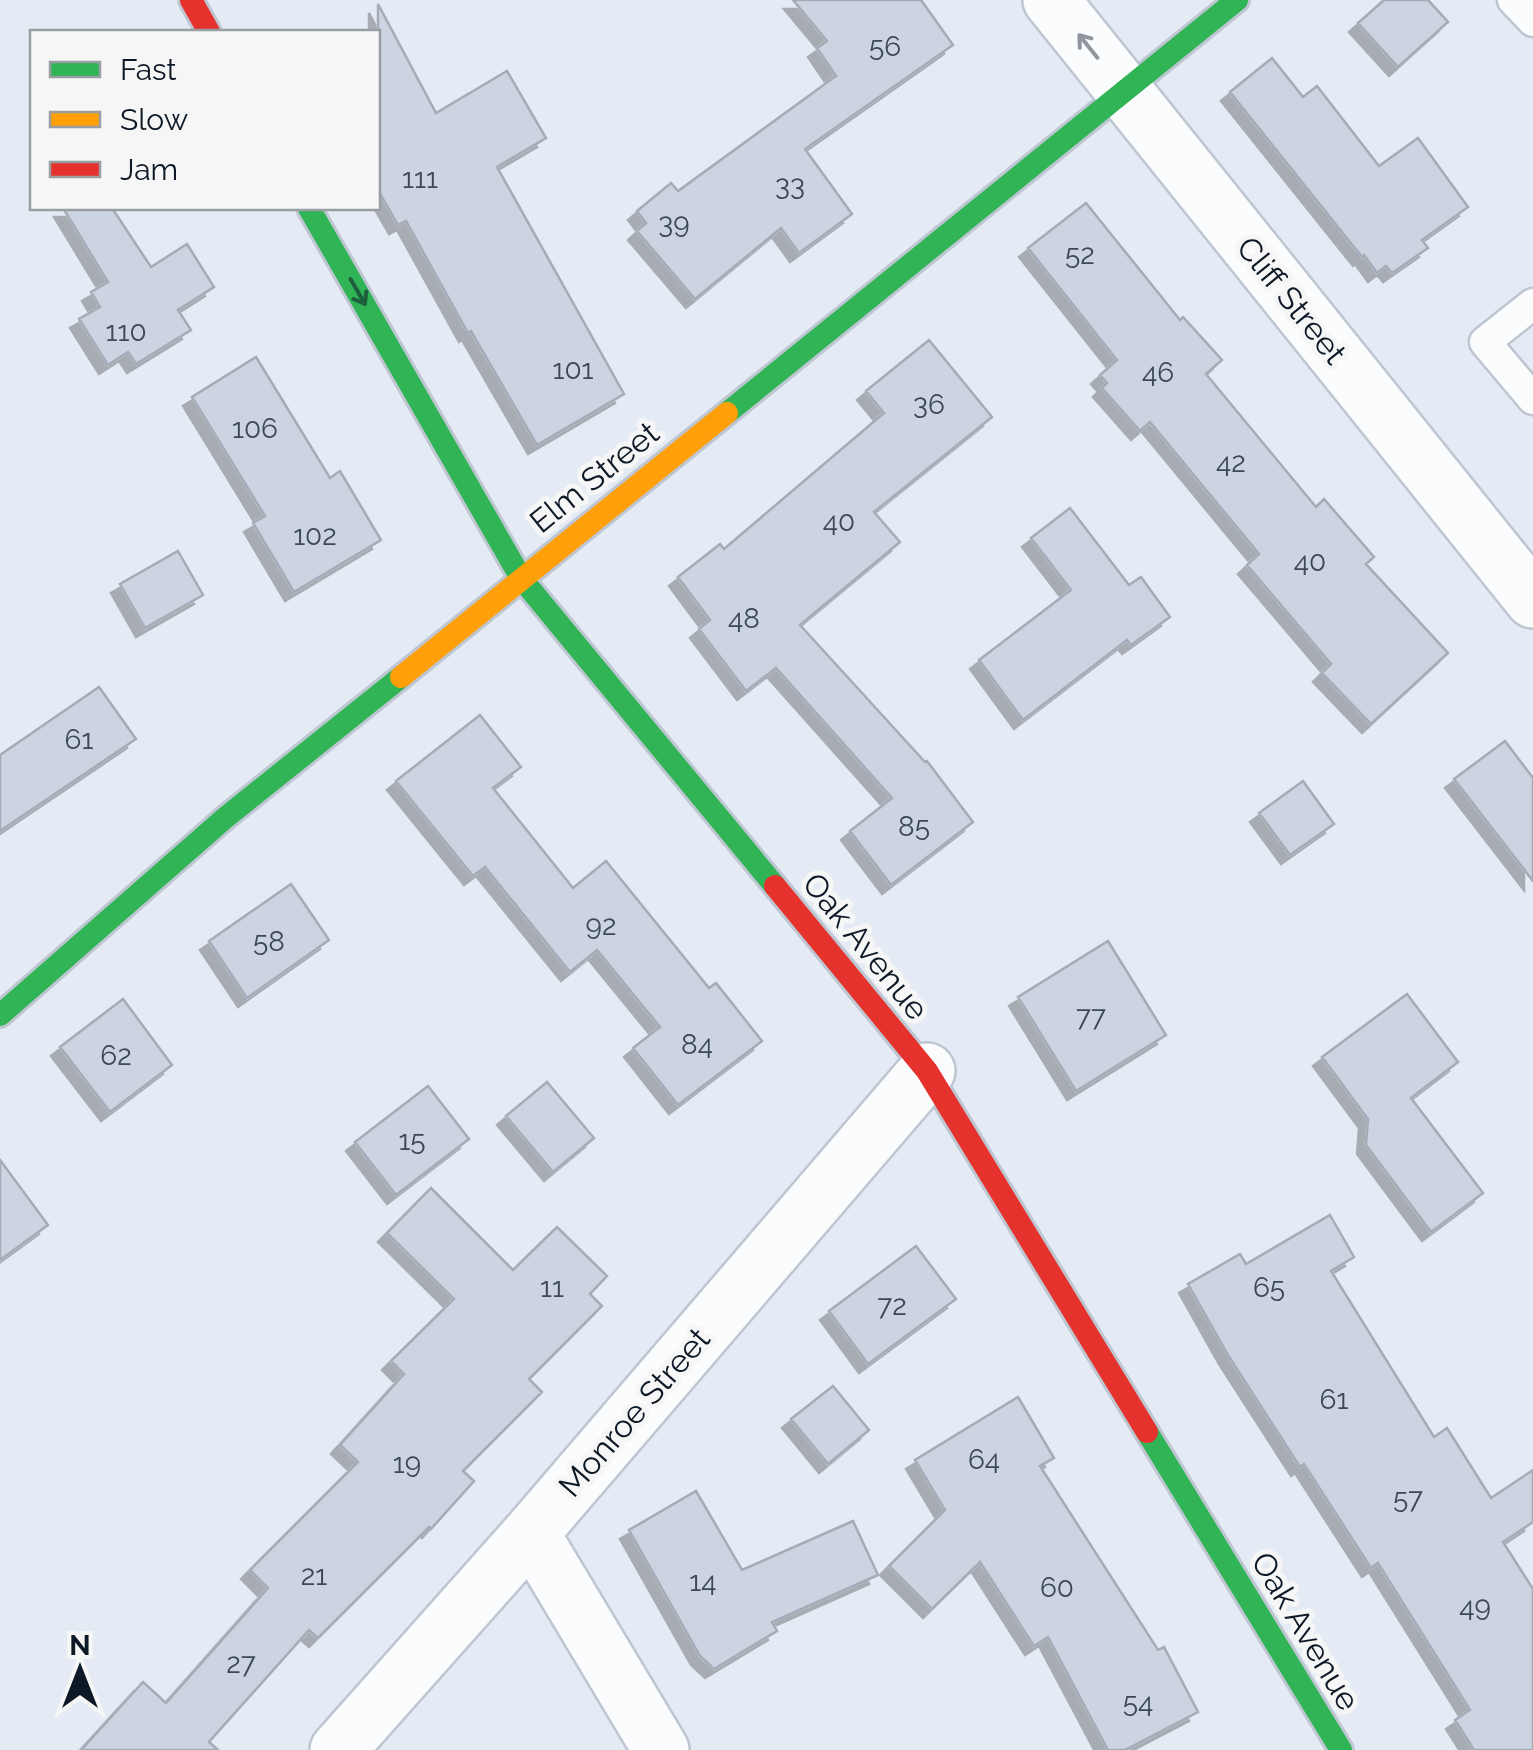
<svg xmlns="http://www.w3.org/2000/svg" width="1533" height="1750" font-family="Raleway,sans-serif">
	<defs>
		<filter id="shadow"><feDropShadow dx="-9" dy="9" stdDeviation="0" flood-color="#0004"/></filter>
	</defs>
	<rect width="100%" height="100%" fill="#e4ebf4"/>
	<!-- building -->
	<path fill="#cbd4e0" stroke="#a3acb7" stroke-width="2.5" filter="url(#shadow)" d="M 793,0 L 921,0 L 953,45 L 805,149 L 852,214 L 799,253 L 781,228 L 695,299 L 637,231 L 646,223 L 637,211 L 671,183 L 678,191 L 836,76 L 817,48 L 827,41 Z
		M 1384,0 L 1428,0 L 1448,22 L 1398,67 L 1358,23 Z
		M 378,4 L 436,113 L 507,71 L 546,138 L 497,167 L 624,394 L 537,445 L 471,331 L 468,333 L 406,221 L 398,225 L 378,190 Z
		M 1272,58 L 1303,97 L 1317,86 L 1379,166 L 1418,138 L 1468,207 L 1422,240 L 1428,248 L 1392,273 L 1386,266 L 1377,273 L 1364,255 L 1362,257 L 1230,92 Z
		M 1086,203 L 1180,320 L 1183,317 L 1222,360 L 1206,374 L 1316,507 L 1324,499 L 1374,557 L 1366,564 L 1448,653 L 1371,724 L 1322,673 L 1331,664 L 1247,565 L 1259,554 L 1150,422 L 1140,431 L 1102,388 L 1107,383 L 1100,375 L 1117,360 L 1028,248 Z
		M 63,208 L 112,208 L 151,267 L 187,244 L 214,287 L 178,310 L 191,330 L 136,364 L 128,352 L 108,365 L 79,319 L 100,307 L 91,292 L 108,282 Z
		M 929,340 L 992,417 L 874,512 L 900,542 L 800,625 L 925,762 L 927,761 L 973,822 L 891,885 L 850,831 L 892,798 L 776,668 L 746,691 L 699,629 L 710,620 L 678,577 L 720,544 L 724,549 L 884,413 L 866,391 Z
		M 256,357 L 330,478 L 340,471 L 381,540 L 294,592 L 253,523 L 265,516 L 192,397 Z
		M 1070,508 L 1129,585 L 1141,577 L 1170,617 L 1131,645 L 1127,640 L 1023,720 L 979,660 L 1071,590 L 1031,538 Z
		M 178,551 L 203,595 L 145,628 L 120,584 Z
		M 99,687 L 136,739 L 0,831 L 0,755 Z
		M 480,715 L 521,767 L 493,788 L 573,888 L 606,861 L 709,988 L 716,983 L 762,1041 L 678,1105 L 633,1048 L 660,1027 L 597,950 L 570,972 L 485,867 L 473,876 L 396,781 Z
		M 1505,741 L 1533,778 L 1533,881 L 1454,779 Z
		M 1303,781 L 1334,824 L 1290,855 L 1259,813 Z
		M 291,884 L 329,940 L 247,998 L 209,941 Z
		M 1108,941 L 1166,1035 L 1076,1091 L 1018,997 Z
		M 1407,994 L 1458,1062 L 1411,1098 L 1483,1193 L 1431,1232 L 1366,1145 L 1368,1119 L 1322,1057 Z
		M 123,999 L 172,1065 L 110,1112 L 60,1047 Z
		M 547,1082 L 594,1138 L 553,1172 L 506,1116 Z
		M 428,1086 L 469,1139 L 396,1195 L 355,1142 Z
		M 0,1160 L 48,1225 L 0,1260 Z
		M 431,1188 L 513,1270 L 557,1227 L 607,1276 L 590,1294 L 602,1306 L 529,1379 L 542,1392 L 463,1471 L 474,1481 L 431,1529 L 429,1527 L 318,1638 L 309,1630 L 209,1742 L 218,1750 L 81,1750 L 143,1682 L 166,1703 L 268,1588 L 250,1570 L 358,1462 L 340,1445 L 404,1374 L 391,1361 L 454,1299 L 387,1233 Z
		M 1330,1215 L 1354,1257 L 1331,1271 L 1434,1437 L 1447,1428 L 1491,1498 L 1533,1470 L 1533,1522 L 1503,1542 L 1533,1589 L 1533,1750 L 1474,1750 L 1455,1720 L 1470,1710 L 1378,1563 L 1371,1568 L 1304,1464 L 1300,1467 L 1228,1355 L 1188,1284 L 1240,1254 L 1246,1264 Z
		M 916,1246 L 956,1299 L 868,1364 L 829,1311 Z
		M 833,1386 L 869,1430 L 828,1464 L 791,1419 Z
		M 1018,1397 L 1054,1458 L 1040,1466 L 1158,1650 L 1164,1647 L 1198,1712 L 1125,1750 L 1108,1750 L 1048,1637 L 1034,1646 L 980,1562 L 932,1609 L 889,1566 L 945,1510 L 915,1460 Z
		M 696,1491 L 742,1570 L 853,1521 L 878,1575 L 772,1622 L 777,1631 L 714,1669 L 700,1656 L 629,1530 Z"/>
	<g fill="none" stroke-linecap="round" stroke-linejoin="round">
		<defs>
			<path id="lane" d="M 1513,0 L 1533,21
				M 1533,304 L 1485,342 L 1533,399"/>
			<path id="street" d="M 1051,0 L 1533,600
				M 531,1533 L 661,1750
				M 338,1750 L 531,1533 L 927,1071"/>
			<path id="fast" d="M 309,208 L 521,578 L 775,886
				M 727,413 L 1237,0
				M 0,1015 L 225,818 L 401,677
				M 1147,1432 L 1341,1750"/>
			<path id="slow" d="M 401,677 L 727,413"/>
			<path id="jam" d="M 191,0 L 209,32
				M 775,886 L 927,1071 L 1147,1432"/>
		</defs>
		<!-- lane casing -->
		<use href="#lane" stroke="#bdc6d1" stroke-width="35"/>
		<!-- street casing -->
		<use href="#street" stroke="#bdc6d1" stroke-width="60"/>
		<!-- fast casing -->
		<use href="#fast" stroke="#bdc6d1" stroke-width="28"/>
		<!-- slow casing -->
		<use href="#slow" stroke="#bdc6d1" stroke-width="28"/>
		<!-- jam casing -->
		<use href="#jam" stroke="#bdc6d1" stroke-width="28"/>
		<!-- lane -->
		<use href="#lane" stroke="#fbfcfd" stroke-width="30"/>
		<!-- street -->
		<use href="#street" stroke="#fbfcfd" stroke-width="55"/>
		<!-- fast -->
		<use href="#fast" stroke="#30b455" stroke-width="22"/>
		<!-- slow -->
		<use href="#slow" stroke="#ff9f0a" stroke-width="22"/>
		<!-- jam -->
		<use href="#jam" stroke="#e5322d" stroke-width="22"/>
	</g>
	<!-- one-way arrows -->
	<defs><path id="oneway-shaft" d="M-6 0H5M1.5-3L5.5 0L1.5 3" fill="none" stroke-width="1.6" stroke-linecap="round" stroke-linejoin="round" transform="scale(2.5)"/></defs>
	<use stroke="#90969d" href="#oneway-shaft" transform="translate(1088 46) rotate(-129)"/>
	<use stroke="#1d5f3c" href="#oneway-shaft" transform="translate(358 292) rotate(60)"/>
	<g text-anchor="middle" dominant-baseline="central" stroke-width="10" stroke-linejoin="round" paint-order="stroke">
		<!-- number labels -->
		<g font-size="28" fill="#3d4855">
			<text x="885" y="46">56</text>
			<text x="420" y="178">111</text>
			<text x="790" y="185">33</text>
			<text x="674" y="223">39</text>
			<text x="1080" y="254">52</text>
			<text x="126" y="331">110</text>
			<text x="573" y="369">101</text>
			<text x="1158" y="372">46</text>
			<text x="929" y="404">36</text>
			<text x="255" y="428">106</text>
			<text x="1231" y="462">42</text>
			<text x="839" y="521">40</text>
			<text x="315" y="535">102</text>
			<text x="1310" y="561">40</text>
			<text x="744" y="618">48</text>
			<text x="79" y="739">61</text>
			<text x="914" y="826">85</text>
			<text x="601" y="925">92</text>
			<text x="269" y="941">58</text>
			<text x="1091" y="1016">77</text>
			<text x="697" y="1044">84</text>
			<text x="116" y="1055">62</text>
			<text x="412" y="1140">15</text>
			<text x="552" y="1287">11</text>
			<text x="1269" y="1287">65</text>
			<text x="892" y="1305">72</text>
			<text x="1334" y="1399">61</text>
			<text x="984" y="1459">64</text>
			<text x="407" y="1463">19</text>
			<text x="1408" y="1498">57</text>
			<text x="314" y="1575">21</text>
			<text x="703" y="1581">14</text>
			<text x="1057" y="1587">60</text>
			<text x="1475" y="1606">49</text>
			<text x="241" y="1663">27</text>
			<text x="1138" y="1702">54</text>
		</g>
		<!-- street labels -->
		<g font-size="32" fill="#0e1927" stroke="#f6f6f6">
			<text transform="translate(1292 300) rotate(51)">Cliff Street</text>
			<text transform="translate(594 477) rotate(-39)">Elm Street</text>
			<text transform="translate(866 946) rotate(51)">Oak Avenue</text>
			<text transform="translate(634 1412) rotate(-49)">Monroe Street</text>
			<text transform="translate(1306 1631) rotate(59)">Oak Avenue</text>
		</g>
	</g>
	<!-- legend -->
	<rect x="30" y="30" width="350" height="180" fill="#f6f6f6" stroke="#999ea3" stroke-width="2.5"/>
	<rect x="50" y="62" width="50" height="15" fill="#30b455" stroke="#999ea3" stroke-width="2.5"/>
	<text x="120" y="80" font-size="30" fill="#0e1927">Fast</text>
	<rect x="50" y="112" width="50" height="15" fill="#ff9f0a" stroke="#999ea3" stroke-width="2.5"/>
	<text x="120" y="130" font-size="30" fill="#0e1927">Slow</text>
	<rect x="50" y="162" width="50" height="15" fill="#e5322d" stroke="#999ea3" stroke-width="2.5"/>
	<text x="120" y="180" font-size="30" fill="#0e1927">Jam</text>
	<!-- north arrow -->
	<g transform="translate(80 1670)" stroke="#f6f6f6" stroke-width="8" paint-order="stroke">
	<path d="M0-8L18 38L0 25L-18 38Z" fill="#0e1927"/>
	<text y="-15" font-size="28" font-weight="bold" text-anchor="middle" fill="#0e1927">N</text>
	</g>
</svg>
